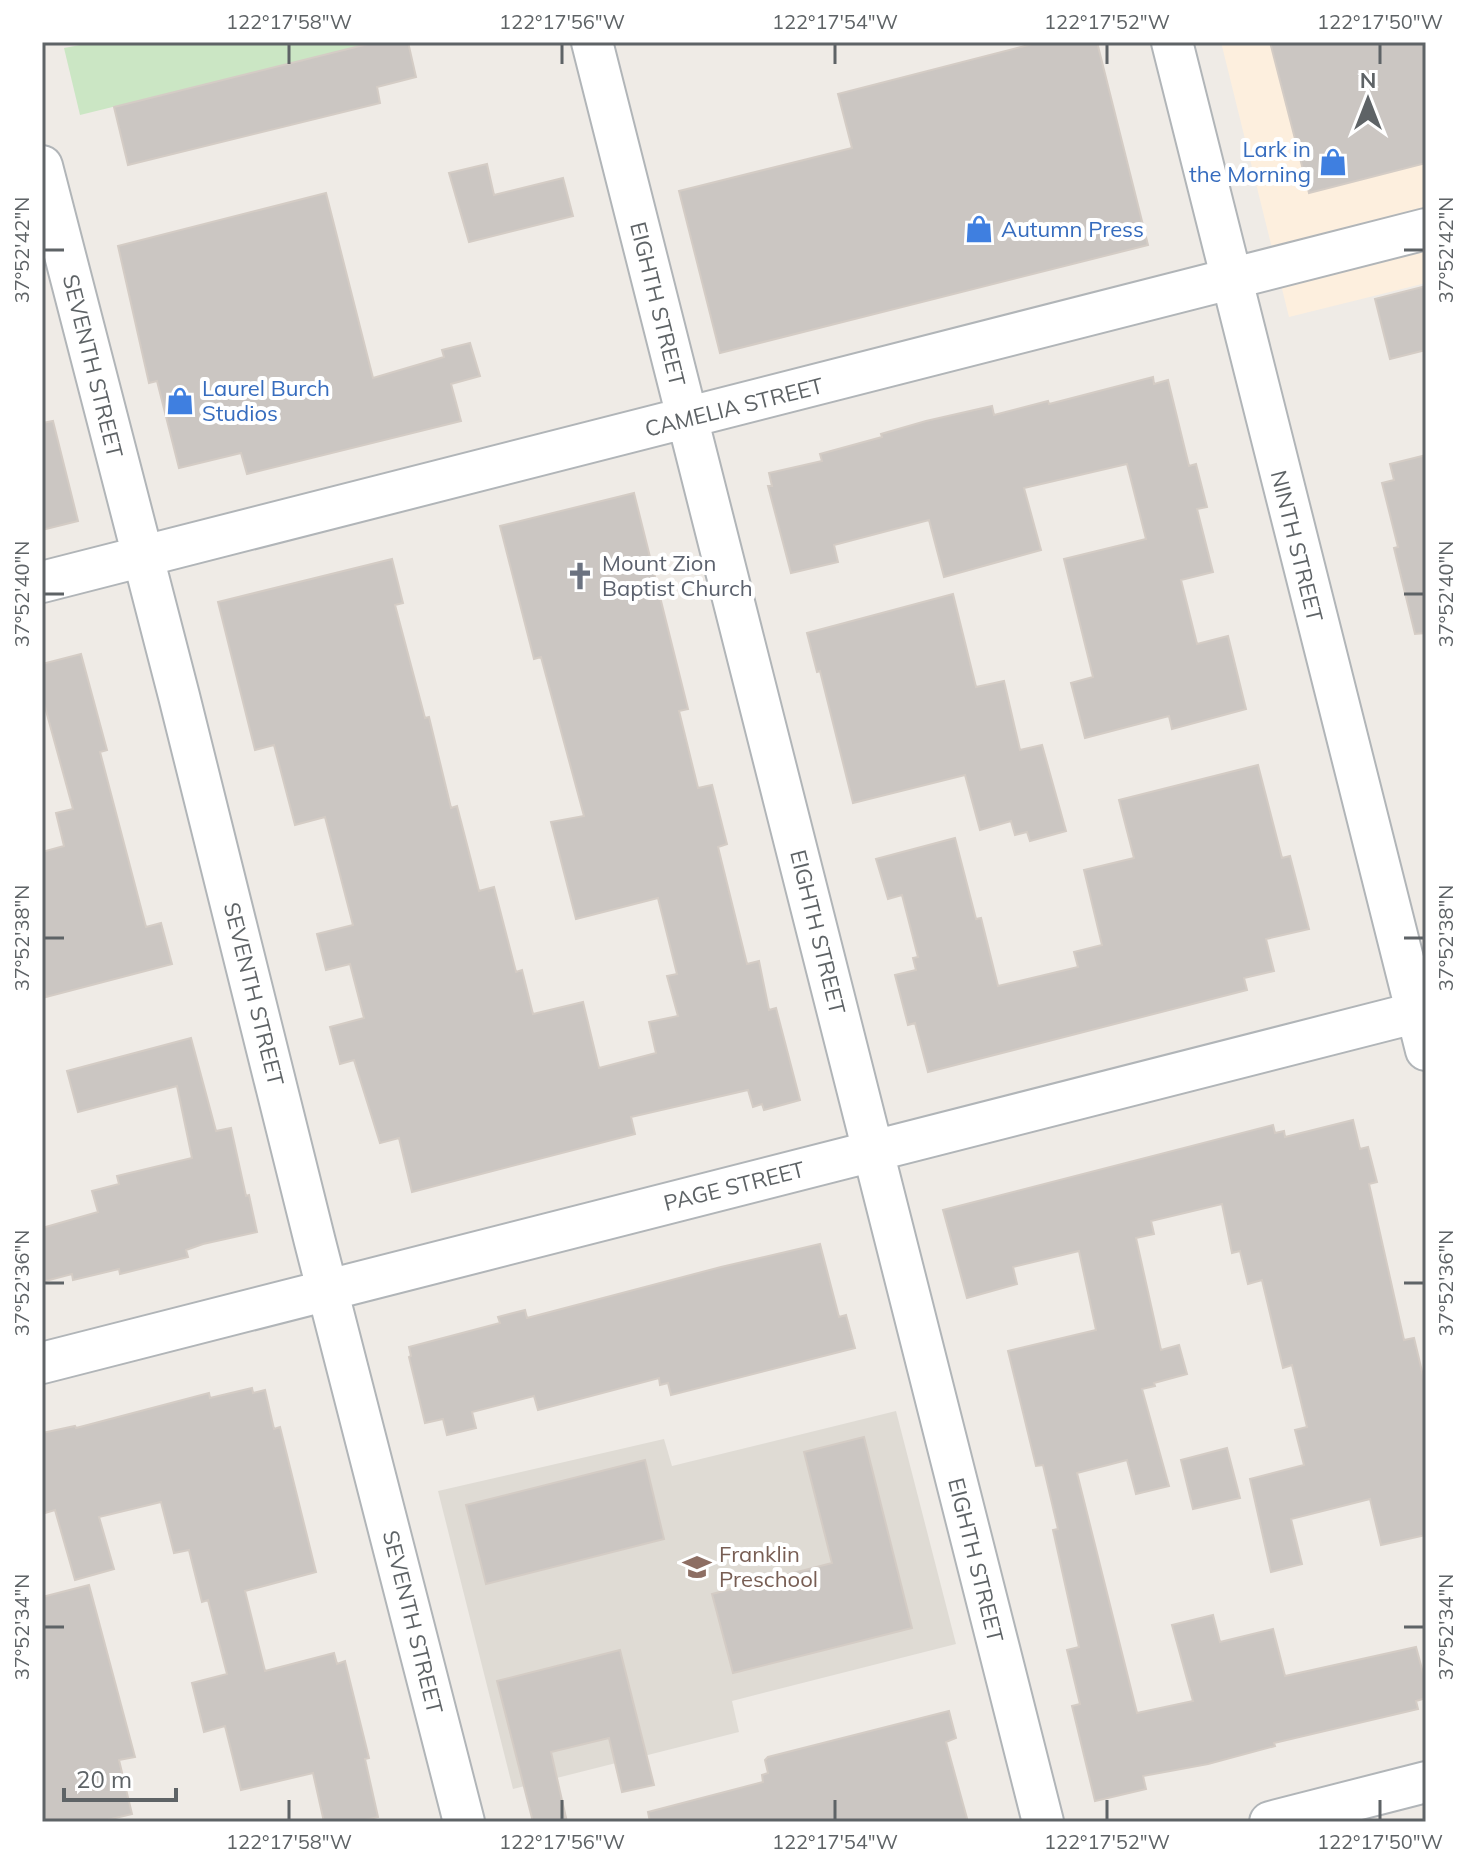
<svg xmlns="http://www.w3.org/2000/svg" width="1468" height="1864" font-family="Mulish,sans-serif">
	<rect width="100%" height="100%" fill="#efebe6"/>
	<!-- commercial -->
	<path fill="#fdefde" d="M 1221,42 L 1426,42 L 1426,283 L 1289,317 Z"/>
	<!-- education -->
	<path fill="#dfdbd4" d="M 896,1411 L 956,1644 L 732,1701 L 739,1732 L 513,1789 L 438,1491 L 664,1439 L 672,1466 Z"/>
	<!-- green -->
	<path fill="#cbe6c4" d="M 96,42 L 359,42 L 360,46 L 80,115 L 64,48 Z"/>
	<!-- building -->
	<path fill="#cbc6c2" stroke="#d4ccc5" stroke-width="2" d="M 376,42 L 408,42 L 416,77 L 377,87 L 380,103 L 128,165 L 114,107 Z
		M 1040,42 L 1097,42 L 1148,245 L 720,353 L 679,191 L 852,148 L 838,94 Z
		M 1270,42 L 1426,42 L 1426,163 L 1309,193 Z
		M 487,164 L 494,195 L 563,178 L 573,216 L 469,242 L 449,173 Z
		M 326,193 L 373,378 L 444,357 L 442,350 L 470,343 L 480,376 L 451,384 L 461,421 L 247,474 L 241,453 L 179,468 L 157,381 L 149,383 L 118,246 Z
		M 1426,286 L 1426,350 L 1390,359 L 1375,299 Z
		M 1153,377 L 1154,384 L 1168,380 L 1189,466 L 1196,464 L 1207,507 L 1197,509 L 1213,572 L 1181,580 L 1197,644 L 1228,636 L 1246,709 L 1172,729 L 1169,716 L 1085,738 L 1071,683 L 1093,677 L 1064,559 L 1146,539 L 1127,464 L 1024,488 L 1041,550 L 944,577 L 929,520 L 834,545 L 838,562 L 791,573 L 768,486 L 772,486 L 769,473 L 822,461 L 820,454 L 882,437 L 881,434 L 926,421 L 992,406 L 994,415 L 1048,401 L 1049,404 Z
		M 53,421 L 78,521 L 42,530 L 42,423 Z
		M 1426,455 L 1426,633 L 1415,634 L 1394,548 L 1398,547 L 1382,483 L 1394,480 L 1390,464 Z
		M 634,493 L 688,709 L 679,711 L 698,788 L 712,785 L 727,844 L 718,847 L 747,964 L 759,961 L 769,1010 L 776,1008 L 800,1100 L 764,1110 L 762,1104 L 753,1107 L 748,1090 L 631,1117 L 635,1134 L 412,1192 L 399,1138 L 380,1143 L 354,1060 L 340,1064 L 330,1027 L 364,1018 L 350,964 L 326,970 L 317,934 L 353,925 L 325,817 L 295,825 L 274,745 L 255,750 L 218,602 L 392,559 L 403,603 L 395,605 L 425,718 L 429,717 L 451,808 L 457,806 L 479,891 L 494,887 L 516,972 L 522,970 L 533,1014 L 583,1002 L 599,1068 L 656,1053 L 649,1022 L 678,1016 L 667,976 L 677,974 L 658,898 L 576,919 L 551,822 L 584,816 L 541,657 L 534,659 L 500,526 Z
		M 953,594 L 976,687 L 1004,681 L 1020,750 L 1042,745 L 1066,831 L 1030,841 L 1027,832 L 1015,835 L 1011,821 L 980,830 L 965,775 L 853,803 L 820,671 L 817,672 L 807,633 Z
		M 81,654 L 107,750 L 100,752 L 146,927 L 161,923 L 172,964 L 46,997 L 42,978 L 42,852 L 64,846 L 56,813 L 73,809 L 42,696 L 42,664 Z
		M 1258,765 L 1282,858 L 1290,856 L 1309,929 L 1266,939 L 1274,971 L 1244,978 L 1247,990 L 928,1072 L 915,1023 L 908,1025 L 895,975 L 916,970 L 913,958 L 918,957 L 902,895 L 888,899 L 876,859 L 955,838 L 976,919 L 981,918 L 998,986 L 1078,967 L 1074,952 L 1102,945 L 1084,870 L 1134,858 L 1119,800 Z
		M 191,1038 L 216,1131 L 231,1128 L 246,1196 L 249,1195 L 257,1232 L 203,1244 L 186,1250 L 188,1257 L 120,1274 L 119,1269 L 73,1280 L 72,1274 L 42,1282 L 42,1228 L 98,1212 L 92,1191 L 119,1184 L 117,1176 L 192,1158 L 177,1086 L 78,1112 L 67,1071 Z
		M 1353,1120 L 1360,1149 L 1368,1147 L 1377,1182 L 1369,1184 L 1404,1340 L 1414,1338 L 1426,1388 L 1426,1535 L 1381,1545 L 1370,1499 L 1291,1519 L 1302,1564 L 1271,1572 L 1250,1479 L 1304,1465 L 1295,1430 L 1307,1427 L 1292,1365 L 1283,1368 L 1262,1280 L 1248,1284 L 1240,1251 L 1232,1253 L 1222,1204 L 1151,1221 L 1154,1234 L 1136,1238 L 1161,1350 L 1179,1345 L 1187,1374 L 1154,1383 L 1155,1386 L 1142,1389 L 1169,1486 L 1136,1494 L 1127,1460 L 1077,1473 L 1137,1713 L 1193,1701 L 1172,1625 L 1213,1615 L 1220,1642 L 1273,1629 L 1285,1676 L 1416,1647 L 1426,1684 L 1426,1698 L 1416,1701 L 1418,1709 L 1274,1743 L 1275,1746 L 1208,1764 L 1143,1776 L 1146,1789 L 1095,1801 L 1072,1706 L 1080,1704 L 1067,1650 L 1079,1647 L 1053,1530 L 1058,1529 L 1043,1465 L 1036,1466 L 1008,1351 L 1096,1330 L 1079,1251 L 1013,1267 L 1017,1284 L 967,1298 L 943,1210 L 1273,1125 L 1275,1133 L 1284,1131 L 1285,1137 Z
		M 820,1244 L 839,1317 L 846,1315 L 855,1348 L 671,1395 L 668,1383 L 660,1385 L 659,1378 L 538,1410 L 534,1396 L 472,1412 L 476,1428 L 447,1435 L 443,1419 L 425,1423 L 409,1357 L 411,1356 L 409,1347 L 500,1323 L 498,1317 L 525,1310 L 527,1318 L 721,1267 Z
		M 252,1388 L 253,1393 L 265,1390 L 274,1429 L 280,1427 L 316,1572 L 245,1591 L 265,1671 L 334,1653 L 337,1664 L 345,1661 L 369,1758 L 365,1759 L 378,1817 L 357,1822 L 324,1822 L 313,1773 L 241,1790 L 225,1726 L 204,1732 L 192,1683 L 227,1674 L 208,1600 L 202,1602 L 189,1550 L 174,1553 L 161,1502 L 99,1517 L 114,1569 L 75,1580 L 55,1510 L 42,1514 L 42,1433 L 75,1426 L 76,1428 L 209,1393 L 210,1398 Z
		M 864,1437 L 912,1628 L 733,1673 L 712,1594 L 832,1563 L 804,1452 Z
		M 1227,1448 L 1240,1498 L 1193,1509 L 1181,1460 Z
		M 645,1460 L 664,1539 L 486,1584 L 466,1505 Z
		M 89,1585 L 135,1757 L 119,1760 L 132,1814 L 99,1822 L 42,1822 L 42,1597 Z
		M 620,1650 L 654,1785 L 622,1792 L 609,1738 L 551,1752 L 567,1822 L 533,1822 L 497,1681 Z
		M 949,1711 L 956,1738 L 946,1742 L 968,1822 L 650,1822 L 648,1812 L 763,1782 L 762,1775 L 768,1773 L 765,1760 L 768,1757 Z"/>
	<g fill="none" stroke-linecap="round" stroke-linejoin="round">
		<defs>
			<path id="minor" d="M 592,42 L 1043,1822
				M 1172,42 L 1426,1050
				M 42,166 L 179,696 L 315,1242 L 464,1822
				M 42,582 L 1426,229
				M 42,1363 L 1426,1010
				M 1270,1822 L 1426,1782"/>
		</defs>
		<!-- minor casing -->
		<use href="#minor" stroke="#b1b5b8" stroke-width="44"/>
		<!-- minor -->
		<use href="#minor" stroke="#fff" stroke-width="40"/>
	</g>
	<!-- ticks -->
	<path fill="none" stroke="#5e6366" stroke-width="3" d="M 289,44 L 289,64M 562,44 L 562,64M 835,44 L 835,64M 1107,44 L 1107,64M 1380,44 L 1380,64M 44,250 L 64,250M 1404,250 L 1424,250M 44,594 L 64,594M 1404,594 L 1424,594M 44,938 L 64,938M 1404,938 L 1424,938M 44,1283 L 64,1283M 1404,1283 L 1424,1283M 44,1627 L 64,1627M 1404,1627 L 1424,1627M 289,1800 L 289,1820M 562,1800 L 562,1820M 835,1800 L 835,1820M 1107,1800 L 1107,1820M 1380,1800 L 1380,1820"/>
	<!-- icons -->
	<defs>
		<symbol id="shop-bare" viewBox="-9 -9 18 18"><path d="M-5-2.5h2.3a2.7 3.5 0 0 1 5.4 0H5L5.5 6h-11ZM-1.5-2.5h3a1.5 2.3 0 0 0-3 0Z" fill="#3f7fe0" stroke="#fff" stroke-width="2.5" paint-order="stroke"/></symbol>
		<symbol id="church-bare" viewBox="-9 -9 18 18"><path d="M-1.2-6h2.4v3.5h3.3v2.4h-3.3V6h-2.4V-.1h-3.3v-2.4h3.3Z" fill="#6b7280" stroke="#fff" stroke-width="2.5" paint-order="stroke"/></symbol>
		<symbol id="school-bare" viewBox="-9 -9 18 18"><path d="M0-5L7-2L0 1L-7-2ZM-4 1L0 2.5L4 1V4Q0 6-4 4Z" fill="#8d6e63" stroke="#fff" stroke-width="2.5" paint-order="stroke"/></symbol>
	</defs>
	<g fill-rule="evenodd">
		<use href="#shop-bare" x="1313" y="142" width="40" height="40"/>
		<use href="#shop-bare" x="959" y="209" width="40" height="40"/>
		<use href="#shop-bare" x="160" y="381" width="40" height="40"/>
		<use href="#church-bare" x="560" y="556" width="40" height="40"/>
		<use href="#school-bare" x="677" y="1547" width="40" height="40"/>
	</g>
	<g text-anchor="middle" dominant-baseline="central" stroke-width="8" stroke-linejoin="round" paint-order="stroke">
		<!-- shop labels -->
		<g font-size="22" fill="#366cbe" stroke="#fff" text-anchor="start">
			<text x="1311" y="149" text-anchor="end">Lark in<tspan x="1311" dy="25">the Morning</tspan></text>
			<text x="1001" y="229">Autumn Press</text>
			<text x="202" y="388">Laurel Burch<tspan x="202" dy="25">Studios</tspan></text>
		</g>
		<!-- street labels -->
		<g font-size="22" fill="#5e6366" stroke="#fff">
			<text transform="translate(658 304) rotate(76)">EIGHTH STREET</text>
			<text transform="translate(93 366) rotate(76)">SEVENTH STREET</text>
			<text transform="translate(734 407) rotate(-14)">CAMELIA STREET</text>
			<text transform="translate(1297 546) rotate(76)">NINTH STREET</text>
			<text transform="translate(818 932) rotate(76)">EIGHTH STREET</text>
			<text transform="translate(254 994) rotate(76)">SEVENTH STREET</text>
			<text transform="translate(734 1186) rotate(-14)">PAGE STREET</text>
			<text transform="translate(976 1560) rotate(76)">EIGHTH STREET</text>
			<text transform="translate(413 1622) rotate(76)">SEVENTH STREET</text>
		</g>
		<!-- worship labels -->
		<g font-size="22" fill="#5b616d" stroke="#fff" text-anchor="start">
			<text x="602" y="563">Mount Zion<tspan x="602" dy="25">Baptist Church</tspan></text>
		</g>
		<!-- education labels -->
		<g font-size="22" fill="#785e54" stroke="#fff" text-anchor="start">
			<text x="719" y="1554">Franklin<tspan x="719" dy="25">Preschool</tspan></text>
		</g>
	</g>
	<!-- border -->
	<rect width="1468" height="1864" fill="none" stroke="#ffffff" stroke-width="88"/>
	<!-- north arrow -->
	<g transform="translate(1368 100)" stroke="#ffffff" stroke-width="6" paint-order="stroke">
	<path d="M0-6L14 30L0 20L-14 30Z" fill="#5e6366"/>
	<text y="-12" font-size="22" font-weight="bold" text-anchor="middle" fill="#5e6366">N</text>
	</g>
	<!-- scale -->
	<path d="M64 1788v12h112v-12" fill="none" stroke="#5e6366" stroke-width="4"/>
	<text x="76" y="1788" font-size="24" fill="#5e6366" stroke="#ffffff" stroke-width="6" paint-order="stroke">20 m</text>
	<rect x="44" y="44" width="1380" height="1776" fill="none" stroke="#5e6366" stroke-width="3"/>
	<g font-size="20" text-anchor="middle" fill="#5e6366">
		<text x="289" y="29">122°17'58"W</text>
		<text x="562" y="29">122°17'56"W</text>
		<text x="835" y="29">122°17'54"W</text>
		<text x="1107" y="29">122°17'52"W</text>
		<text x="1380" y="29">122°17'50"W</text>
		<text transform="translate(22 250) rotate(-90)" y="7">37°52'42"N</text>
		<text transform="translate(1446 250) rotate(-90)" y="7">37°52'42"N</text>
		<text transform="translate(22 594) rotate(-90)" y="7">37°52'40"N</text>
		<text transform="translate(1446 594) rotate(-90)" y="7">37°52'40"N</text>
		<text transform="translate(22 938) rotate(-90)" y="7">37°52'38"N</text>
		<text transform="translate(1446 938) rotate(-90)" y="7">37°52'38"N</text>
		<text transform="translate(22 1283) rotate(-90)" y="7">37°52'36"N</text>
		<text transform="translate(1446 1283) rotate(-90)" y="7">37°52'36"N</text>
		<text transform="translate(22 1627) rotate(-90)" y="7">37°52'34"N</text>
		<text transform="translate(1446 1627) rotate(-90)" y="7">37°52'34"N</text>
		<text x="289" y="1849">122°17'58"W</text>
		<text x="562" y="1849">122°17'56"W</text>
		<text x="835" y="1849">122°17'54"W</text>
		<text x="1107" y="1849">122°17'52"W</text>
		<text x="1380" y="1849">122°17'50"W</text>
	</g>
</svg>
